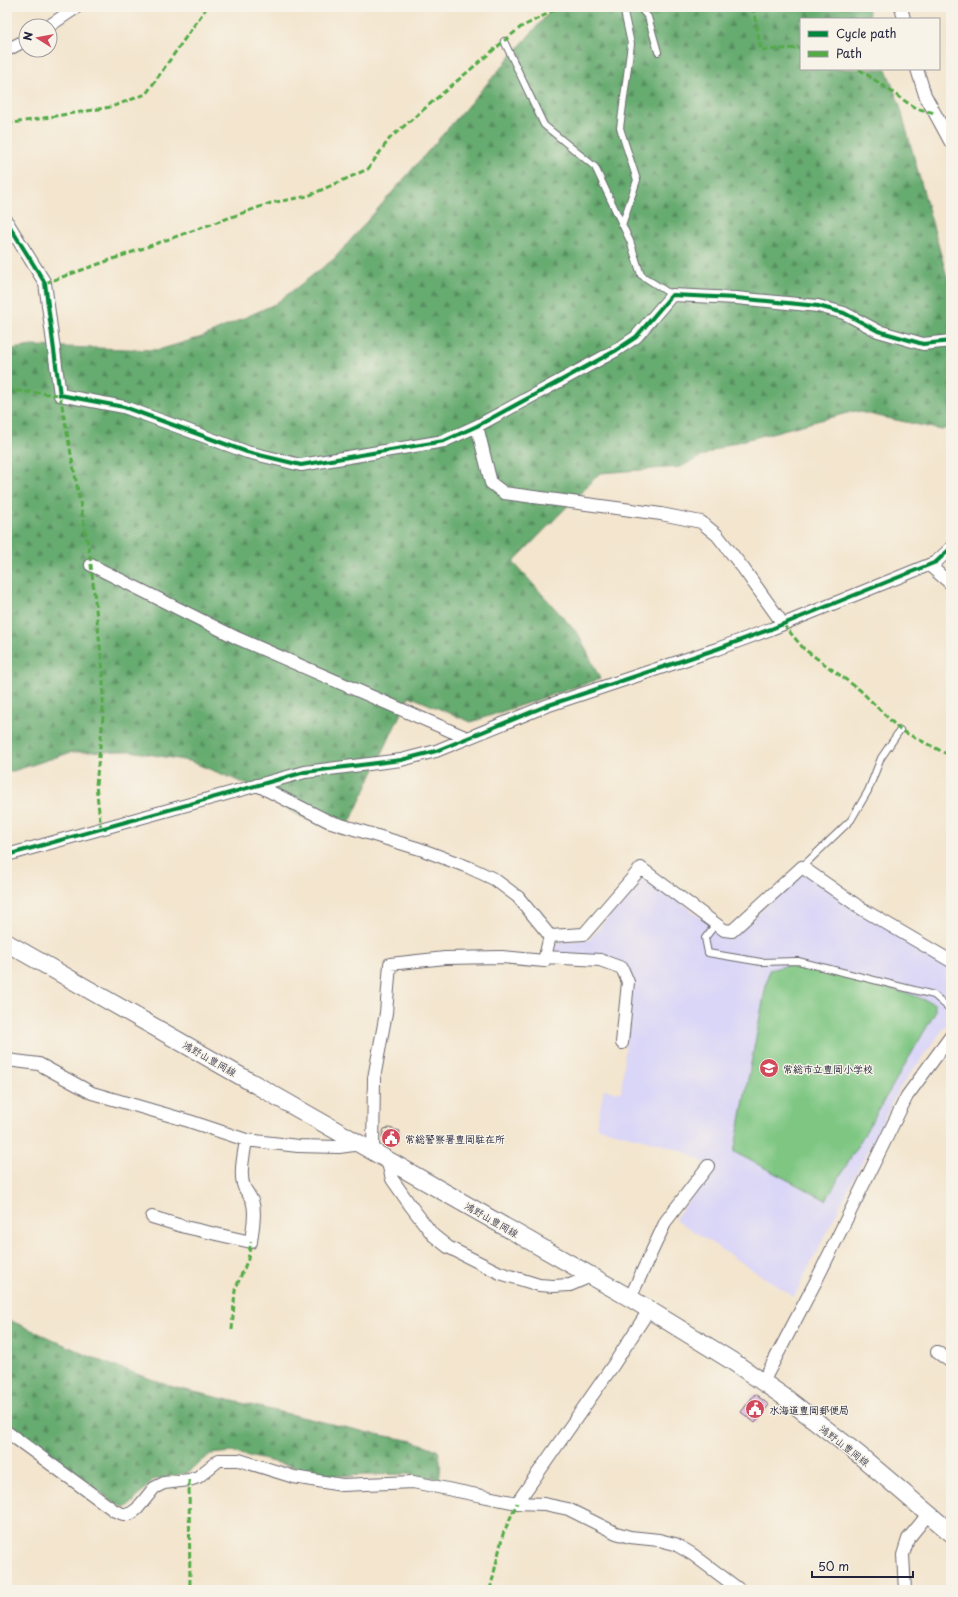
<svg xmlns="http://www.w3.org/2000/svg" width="958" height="1597" font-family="'Playpen Sans','Klee One',sans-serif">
	<defs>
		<pattern id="forest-firs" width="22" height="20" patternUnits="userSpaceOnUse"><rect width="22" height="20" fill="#66ab70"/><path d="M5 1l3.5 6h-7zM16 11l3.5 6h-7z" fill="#548b5d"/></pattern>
		<pattern id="building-cross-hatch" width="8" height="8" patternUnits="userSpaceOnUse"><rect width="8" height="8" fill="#e6a7e5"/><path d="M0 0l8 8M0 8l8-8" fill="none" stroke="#c58fc5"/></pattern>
	</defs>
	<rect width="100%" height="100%" fill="#f7f3e8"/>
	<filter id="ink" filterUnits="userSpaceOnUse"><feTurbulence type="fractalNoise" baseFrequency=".025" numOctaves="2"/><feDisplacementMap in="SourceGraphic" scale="8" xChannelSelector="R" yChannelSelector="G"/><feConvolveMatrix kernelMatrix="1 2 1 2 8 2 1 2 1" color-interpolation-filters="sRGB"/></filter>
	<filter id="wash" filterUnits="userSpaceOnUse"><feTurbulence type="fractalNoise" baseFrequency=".012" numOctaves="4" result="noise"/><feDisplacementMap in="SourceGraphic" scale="16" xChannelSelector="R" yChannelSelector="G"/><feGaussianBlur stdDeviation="0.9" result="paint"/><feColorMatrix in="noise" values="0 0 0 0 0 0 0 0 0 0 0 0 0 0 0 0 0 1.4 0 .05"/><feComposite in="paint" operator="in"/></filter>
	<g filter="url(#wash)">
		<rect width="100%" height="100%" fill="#f3e5ce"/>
		<!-- built -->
		<path fill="#dad6f7" d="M 803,873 L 951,964 L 951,1019 L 899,1089 L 794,1297 L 675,1219 L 713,1168 L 687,1153 L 661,1144 L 596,1127 L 604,1089 L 614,1092 L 621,1092 L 632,982 L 629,972 L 550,954 L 555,946 L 561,941 L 589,940 L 640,879 L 649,878 L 729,940 Z"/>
		<!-- forest -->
		<path fill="url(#forest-firs)" stroke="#446656" d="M 554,7 L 868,7 L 870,19 L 801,19 L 801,69 L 886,69 L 899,103 L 951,291 L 951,426 L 942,430 L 855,411 L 726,445 L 680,467 L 600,473 L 513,562 L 579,635 L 600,679 L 471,722 L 409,696 L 344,835 L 302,817 L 244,783 L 189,761 L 130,751 L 72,752 L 7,773 L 7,354 L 12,349 L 32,346 L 158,350 L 202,337 L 275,304 L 334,259 Z
			M 7,1319 L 98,1360 L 173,1387 L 370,1433 L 413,1441 L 430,1447 L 438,1451 C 441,1461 441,1469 439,1479 L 406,1474 L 333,1476 L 231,1452 L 211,1454 L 187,1473 L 153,1480 L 132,1503 L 126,1508 L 116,1504 L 7,1424 Z"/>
		<!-- garden -->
		<path fill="#7ec682" stroke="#50745e" d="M 794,964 L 910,994 L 935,1004 L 935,1013 L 826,1200 L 734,1152 L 769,970 Z"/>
		<g id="blocks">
			<!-- building -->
			<path fill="url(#building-cross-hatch)" d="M 389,1128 L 400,1131 L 397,1144 L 384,1140 L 382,1136 L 384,1129 Z
				M 755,1394 L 769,1405 L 755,1423 L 741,1412 Z"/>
		</g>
	</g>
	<g filter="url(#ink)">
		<use href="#blocks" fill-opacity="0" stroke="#6b666e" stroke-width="1"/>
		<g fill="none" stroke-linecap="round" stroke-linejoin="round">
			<defs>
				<path id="service" d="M 639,7 L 648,17 L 658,52
					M 504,41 L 544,125 L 595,167 L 630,241 L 641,275 L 672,295
					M 622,225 L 637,180 L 620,128 L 631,44 L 623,7
					M 802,867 L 851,820 L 868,791 L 881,758 L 900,730
					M 716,924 L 705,938 L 708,953 L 761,962 L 798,961 L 934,995 L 951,1010"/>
				<path id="minor" d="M 901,7 L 904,19
					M 49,26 L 77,7
					M 7,50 L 26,40
					M 917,69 L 925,95 L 951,143
					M 7,222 L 45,283 L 60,395 L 124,407 L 247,452 L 301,465 L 444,441 L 477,426 L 615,351 L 636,337 L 672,295 L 736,298 L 818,306 L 844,313 L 878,331 L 923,344 L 951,341
					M 477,426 L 491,483 L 504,493 L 661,514 L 701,522 L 717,535 L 743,568 L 783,624
					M 91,565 L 237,638 L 467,738
					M 929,565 L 951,584
					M 257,785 L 328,821 L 420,849 L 468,867 L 494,879 L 518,897 L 550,936
					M 7,855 L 305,772 L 401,760 L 436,751 L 546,706 L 717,649 L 771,629 L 936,562 L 951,548
					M 550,936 L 584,934 L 641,868 L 724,930 L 732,931 L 802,867 L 862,909 L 951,961
					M 545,957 L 600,960 L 622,968 L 628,982 L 622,1043
					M 7,1060 L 39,1064 L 92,1093 L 189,1121 L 246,1140 L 298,1146 L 339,1147 L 361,1144
					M 373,1151 L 374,1078 L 386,1013 L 390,964 L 445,958 L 502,957 L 544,961 L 550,936
					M 387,1159 L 392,1179 L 410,1205 L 433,1235 L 448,1247 L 500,1273 L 539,1285 L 553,1286 L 570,1285 L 591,1276
					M 152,1217 L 185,1227 L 251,1242 C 252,1230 256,1216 253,1204 C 252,1198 247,1193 244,1187 C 239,1174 244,1154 246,1140
					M 630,1298 L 666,1221 L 708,1166
					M 937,1352 L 951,1362
					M 763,1382 L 816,1281 L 907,1096 L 951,1036
					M 7,1432 L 115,1511 L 123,1514 L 130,1514 L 137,1509 L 154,1488 L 164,1483 L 189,1480 L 198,1477 L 219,1460 L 239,1460 L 294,1477 L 342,1485 L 413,1482 L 517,1503 L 544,1504 L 568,1509 L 616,1533 L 630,1537 L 659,1540 L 675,1544 L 692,1554 L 740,1590
					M 517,1503 L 614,1364 L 649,1310
					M 905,1590 L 903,1555 L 908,1539 L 929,1513"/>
				<path id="secondary" d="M 7,943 L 630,1298 L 732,1361 L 786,1398 L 858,1454 L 951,1533"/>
			</defs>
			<!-- service casing -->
			<use href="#service" stroke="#6b666e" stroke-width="8"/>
			<!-- minor casing -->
			<use href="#minor" stroke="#6b666e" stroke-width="14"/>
			<!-- secondary casing -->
			<use href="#secondary" stroke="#6b666e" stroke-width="19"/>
			<!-- service -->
			<use href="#service" stroke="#fff" stroke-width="6"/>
			<!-- minor -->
			<use href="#minor" stroke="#fff" stroke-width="12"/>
			<!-- secondary -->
			<use href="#secondary" stroke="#fff" stroke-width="17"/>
			<!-- quiet -->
			<path stroke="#53aa46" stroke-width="3" stroke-dasharray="6 3" stroke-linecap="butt" d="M 753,7 L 761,50 L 801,48
				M 859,69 L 915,108 L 935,113
				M 7,124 L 111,107 L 146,94 L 207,7
				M 45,283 L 271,203 L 308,196 L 368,169 L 390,138 L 504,41 L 521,27 L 561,7
				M 7,390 L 60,395 L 90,556 L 103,672 L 103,717 L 96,785 L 101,829
				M 783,624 L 804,649 L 860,690 L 900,730 L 951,756
				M 232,1330 L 235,1290 L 248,1259 L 251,1242
				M 189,1480 L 190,1590
				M 490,1590 L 503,1534 L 517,1503"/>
			<defs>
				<path id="cycleway" d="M 7,222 L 45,283 L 60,395 L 124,407 L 247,452 L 301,465 L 444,441 L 477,426 L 615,351 L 636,337 L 672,295 L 736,298 L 818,306 L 844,313 L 878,331 L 923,344 L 951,341
					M 7,855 L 305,772 L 401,760 L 436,751 L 546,706 L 717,649 L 771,629 L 936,562 L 951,548"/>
			</defs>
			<!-- cycleway casing -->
			<use href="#cycleway" stroke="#f7f3e8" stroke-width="6"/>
			<!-- cycleway -->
			<use href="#cycleway" stroke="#00873e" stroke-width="4"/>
		</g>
	</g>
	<!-- icons -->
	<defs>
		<symbol id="school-disc" viewBox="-11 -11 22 22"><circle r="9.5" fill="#d1495b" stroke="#f7f3e8"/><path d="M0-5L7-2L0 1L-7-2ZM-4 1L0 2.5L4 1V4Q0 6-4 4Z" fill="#fff"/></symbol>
		<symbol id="civic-disc" viewBox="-11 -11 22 22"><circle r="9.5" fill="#d1495b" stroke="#f7f3e8"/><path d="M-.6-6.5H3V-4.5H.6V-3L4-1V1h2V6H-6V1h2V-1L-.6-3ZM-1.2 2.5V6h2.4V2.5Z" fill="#fff"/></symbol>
	</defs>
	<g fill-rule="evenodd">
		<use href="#school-disc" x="758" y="1057" width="22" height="22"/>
		<use href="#civic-disc" x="380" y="1127" width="22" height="22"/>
		<use href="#civic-disc" x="744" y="1398" width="22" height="22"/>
	</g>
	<g text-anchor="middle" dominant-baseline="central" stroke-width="3" stroke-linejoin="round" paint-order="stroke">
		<!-- street labels -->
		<g font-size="10" fill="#22223b" stroke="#f7f3e8">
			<text transform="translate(210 1058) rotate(30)">鴻野山豊岡線</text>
			<text transform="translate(492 1219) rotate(30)">鴻野山豊岡線</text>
			<text transform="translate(845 1445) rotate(38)">鴻野山豊岡線</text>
		</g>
		<!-- poi labels -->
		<g font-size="10" font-weight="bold" fill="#22223b" stroke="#f7f3e8" text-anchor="start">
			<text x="783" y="1068">常総市立豊岡小学校</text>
			<text x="405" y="1138">常総警察署豊岡駐在所</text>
			<text x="769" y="1409">水海道豊岡郵便局</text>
		</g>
	</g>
	<!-- margin -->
	<rect width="958" height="1597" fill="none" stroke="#f7f3e8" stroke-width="24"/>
	<!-- legend -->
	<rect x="800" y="18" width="140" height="52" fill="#f7f3e8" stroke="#a29fa3"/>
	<rect x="808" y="31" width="20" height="6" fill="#00873e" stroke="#a29fa3"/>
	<text x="836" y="38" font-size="12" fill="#22223b">Cycle path</text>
	<rect x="808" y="51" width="20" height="6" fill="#53aa46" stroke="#a29fa3"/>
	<text x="836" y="58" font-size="12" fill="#22223b">Path</text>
	<!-- north arrow -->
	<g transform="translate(38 38) rotate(281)"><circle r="19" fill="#f7f3e8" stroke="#a29fa3"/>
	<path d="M0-3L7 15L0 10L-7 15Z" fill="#d1495b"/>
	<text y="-6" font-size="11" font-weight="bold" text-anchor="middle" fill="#22223b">N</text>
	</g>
	<!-- scale -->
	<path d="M812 1571v6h101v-6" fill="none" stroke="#22223b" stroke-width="2"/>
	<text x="818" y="1571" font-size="12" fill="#22223b" stroke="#f7f3e8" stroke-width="3" paint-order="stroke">50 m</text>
</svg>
